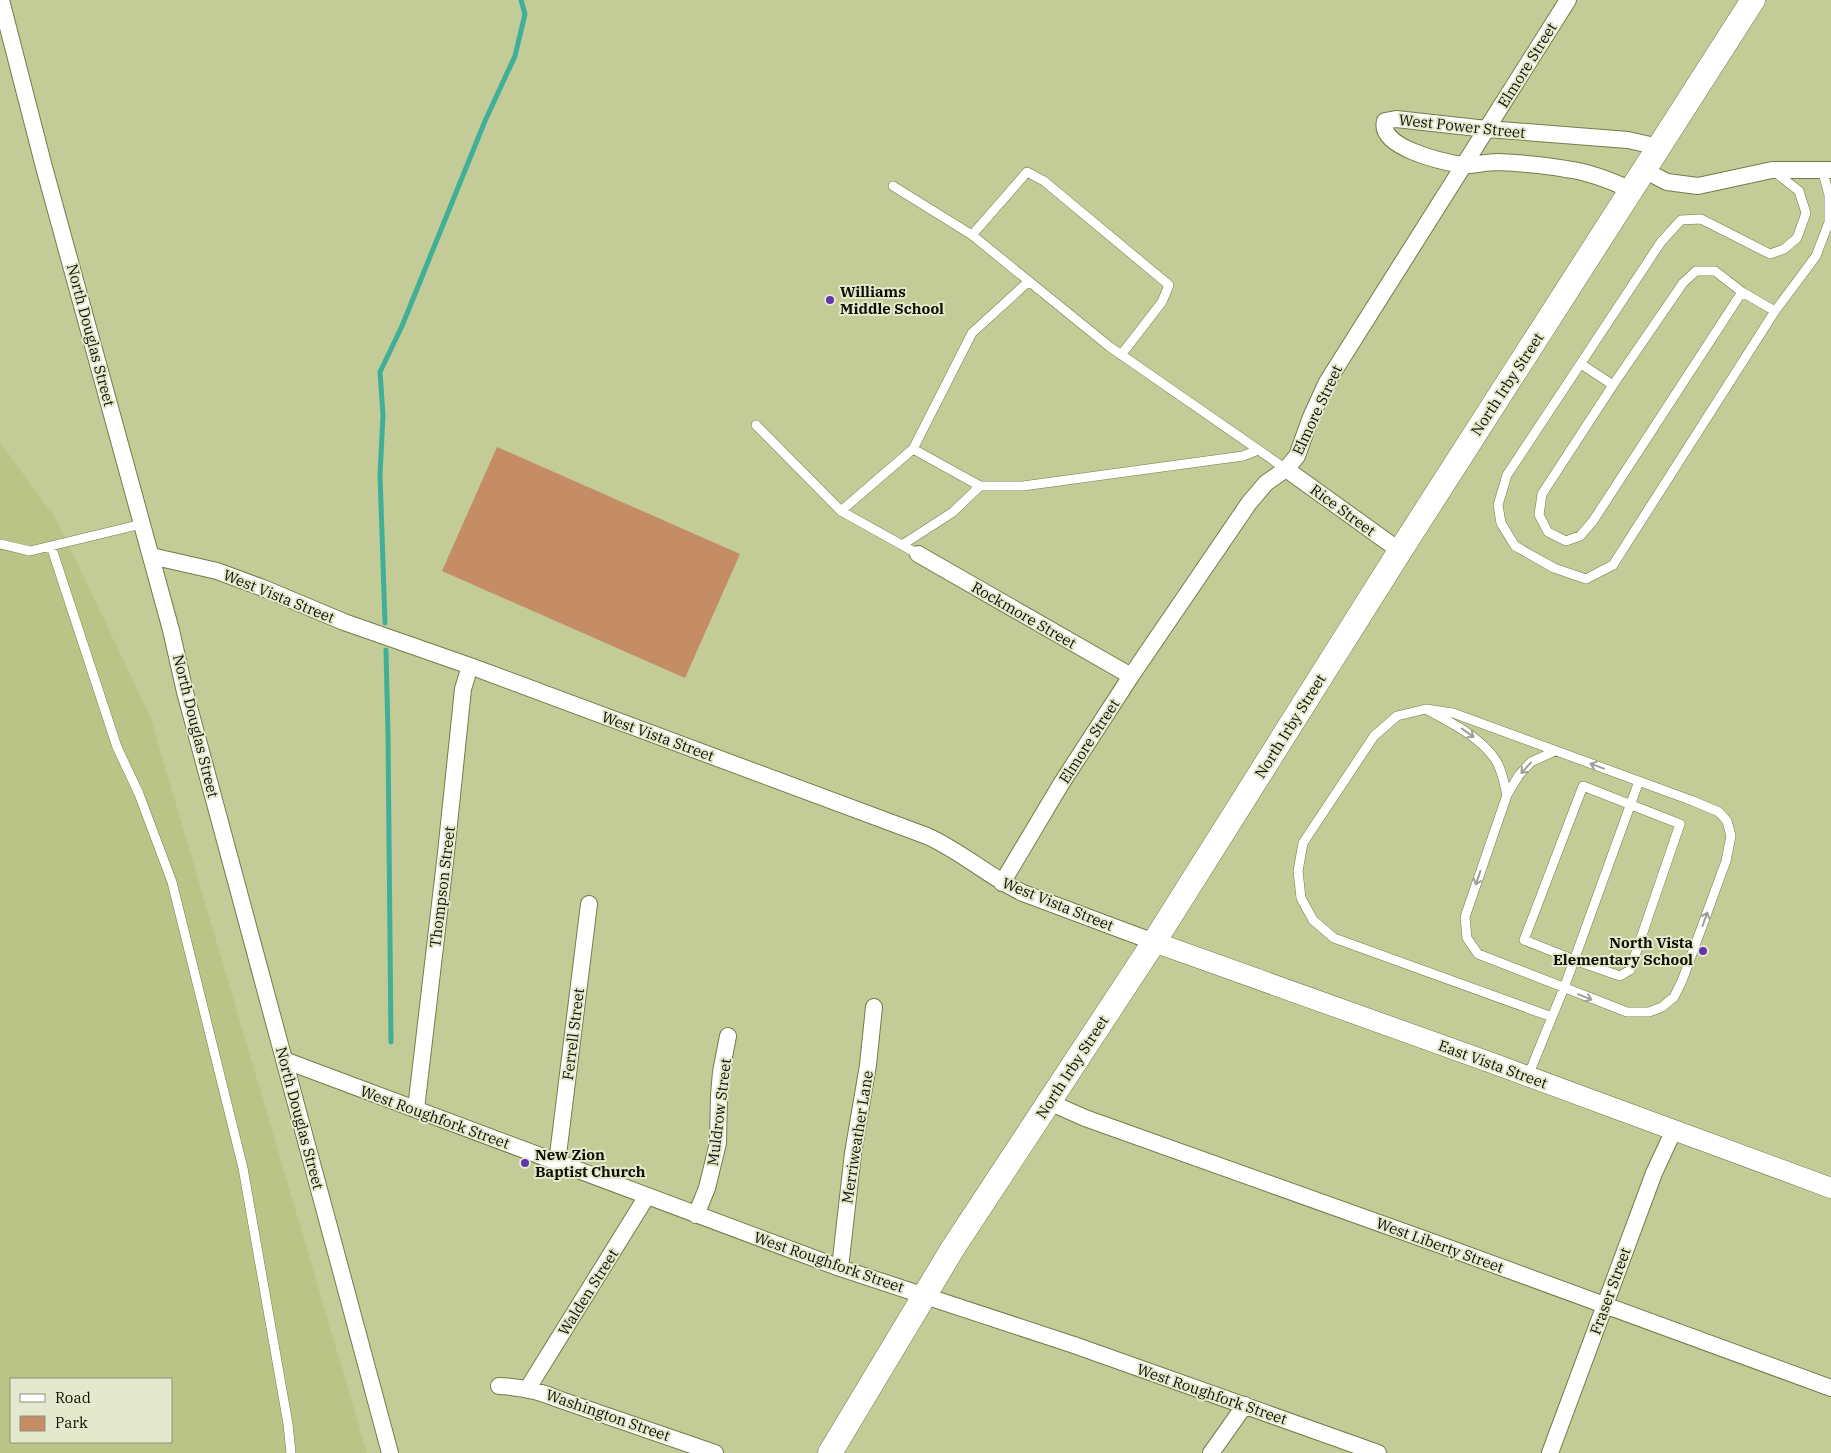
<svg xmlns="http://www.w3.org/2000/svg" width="1831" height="1453" font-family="'IBM Plex Serif',serif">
	<rect width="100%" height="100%" fill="#c3cb96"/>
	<!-- built -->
	<path fill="#bbc487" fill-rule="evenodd" d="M 0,442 L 57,521 L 150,716 L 367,1453 L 0,1453 ZM 11,1379 L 171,1379 L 171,1442 L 11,1442 Z"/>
	<!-- green -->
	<path fill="#c58d66" d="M 497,447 L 740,554 L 685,678 L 442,571 Z"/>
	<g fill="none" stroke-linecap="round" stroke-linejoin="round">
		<!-- stream -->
		<path stroke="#40af97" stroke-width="5" d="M 385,623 L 380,475 L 383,415 L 380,372 L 402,326 L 485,121 L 515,56 L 525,14 L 521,0
			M 386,650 L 388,734 L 391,1042"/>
		<defs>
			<path id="service" d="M 1775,172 L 1799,191 L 1806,213 L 1797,238 L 1784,249 L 1770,254 L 1701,219 L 1681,220 L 1661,242 L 1507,475 L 1498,505 L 1501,523 L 1515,546 L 1554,568 L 1586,579 L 1613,565 L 1775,311 L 1816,256 L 1829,222 L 1829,195 L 1822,169
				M 893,186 L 972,235 L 1110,347 L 1286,469
				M 972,235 L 1027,172 L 1044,181 L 1169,285 L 1162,302 L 1121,355
				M 1581,364 L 1613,385 L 1542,494 L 1539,515 L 1548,532 L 1566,541 L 1580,536 L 1593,521 L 1742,292 L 1775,311
				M 1613,385 L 1683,283 L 1696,271 L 1715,271 L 1742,292
				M 756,425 L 841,511 L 913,449 L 972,333 L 1029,281
				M 913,449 L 980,486 L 1023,486 L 1243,456 L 1258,450
				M 841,511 L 918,554
				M 0,544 L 30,551 L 142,524
				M 902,545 L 953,512 L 980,486
				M 51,546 L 117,747 L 139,794 L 172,882 L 243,1168 L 288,1424 L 291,1453
				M 1426,709 C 1451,723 1478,735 1495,759 C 1502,769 1504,783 1507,795 L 1465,917 L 1467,938 L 1478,954 L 1627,1012 L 1649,1012 L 1662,1007 L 1674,997 L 1682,981 L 1726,861 L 1731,836 L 1727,821 L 1719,812 L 1693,801 L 1453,713 L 1426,709 L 1397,716 L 1374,736 L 1303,843 L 1298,871 L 1301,898 L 1313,920 L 1334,938 L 1552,1017 L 1528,1076
				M 1583,786 L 1680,824 L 1630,970 L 1620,976 L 1574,960 L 1524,940 Z
				M 1507,795 L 1519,775 L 1531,762 L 1555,751
				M 1552,1017 L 1564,988 L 1639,781"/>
			<path id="minor" d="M 1,0 L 44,167 L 171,630 L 185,692 L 390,1453
				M 1644,170 L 1667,182 L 1698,186 L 1772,170 L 1831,170
				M 1631,190 C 1610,180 1589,172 1566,169 C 1543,165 1519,163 1497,162 C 1485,162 1473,166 1462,165 C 1444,162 1378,148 1385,121 L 1396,119 L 1487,129 L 1628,140 L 1659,147
				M 1286,469 L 1400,551
				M 918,554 L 1131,676
				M 151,556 L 217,571 L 263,588 L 344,622 L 470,666 L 927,836 C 961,851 989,877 1023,893 L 1154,942
				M 1002,883 L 1061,784 L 1131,676 L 1249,503 L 1266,483 L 1286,469 L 1297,456 L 1311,417 L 1327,382 L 1568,0
				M 284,1060 L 840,1268 L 1074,1345 L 1378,1453
				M 1049,1102 L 1085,1118 L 1435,1243 L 1831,1388
				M 416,1109 L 446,853 L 463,689 L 470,666
				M 557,1163 L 589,904
				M 696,1215 L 707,1188 L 718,1143 L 719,1095 L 721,1072 L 728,1036
				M 840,1268 L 853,1153 L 868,1065 L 874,1007
				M 499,1386 C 521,1387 538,1390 558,1399 L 715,1453
				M 528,1388 L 647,1196
				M 1211,1453 L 1245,1405
				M 1550,1453 L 1654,1173 L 1674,1130"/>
			<path id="tertiary" d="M 1154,942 L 1492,1063 L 1831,1188"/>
			<path id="secondary" d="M 830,1453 L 953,1248 L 1154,942 L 1400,551 L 1753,0"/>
		</defs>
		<!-- service casing -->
		<use href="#service" stroke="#757c4a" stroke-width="10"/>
		<!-- minor casing -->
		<use href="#minor" stroke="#757c4a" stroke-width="18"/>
		<!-- tertiary casing -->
		<use href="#tertiary" stroke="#757c4a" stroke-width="21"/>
		<!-- secondary casing -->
		<use href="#secondary" stroke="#757c4a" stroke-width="25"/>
		<!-- service -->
		<use href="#service" stroke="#fff" stroke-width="9"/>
		<!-- minor -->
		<use href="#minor" stroke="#fff" stroke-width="16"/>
		<!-- tertiary -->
		<use href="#tertiary" stroke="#fff" stroke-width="20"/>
		<!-- secondary -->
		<use href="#secondary" stroke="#fff" stroke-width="24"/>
	</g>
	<!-- one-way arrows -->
	<defs><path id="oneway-shaft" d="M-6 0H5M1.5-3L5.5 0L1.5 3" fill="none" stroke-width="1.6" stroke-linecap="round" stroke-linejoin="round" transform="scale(1.25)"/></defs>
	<g stroke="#9f9f99">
		<use href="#oneway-shaft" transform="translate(1468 733) rotate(36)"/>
		<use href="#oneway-shaft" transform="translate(1597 766) rotate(-160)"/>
		<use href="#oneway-shaft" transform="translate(1526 768) rotate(132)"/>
		<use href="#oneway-shaft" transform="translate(1478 878) rotate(109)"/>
		<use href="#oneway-shaft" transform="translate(1705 919) rotate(-70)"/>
		<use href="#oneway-shaft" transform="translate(1585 997) rotate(22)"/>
	</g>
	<!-- markers -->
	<g fill="#6235ad" stroke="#e4e9ce" stroke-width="2">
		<circle cx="830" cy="300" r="5"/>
		<circle cx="1703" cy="951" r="5"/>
		<circle cx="525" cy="1163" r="5"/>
	</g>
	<g text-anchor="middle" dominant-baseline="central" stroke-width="4" stroke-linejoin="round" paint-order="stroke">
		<!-- street labels -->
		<g font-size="15" fill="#0e1000" stroke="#e4e9ce">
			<text transform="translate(1527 65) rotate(-58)">Elmore Street</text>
			<text transform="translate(1462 126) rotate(6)">West Power Street</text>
			<text transform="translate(91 335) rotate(75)">North Douglas Street</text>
			<text transform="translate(1507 384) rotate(-57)">North Irby Street</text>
			<text transform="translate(1317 410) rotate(-65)">Elmore Street</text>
			<text transform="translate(1343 510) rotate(36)">Rice Street</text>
			<text transform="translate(279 596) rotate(22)">West Vista Street</text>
			<text transform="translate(1024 615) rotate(30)">Rockmore Street</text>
			<text transform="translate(196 726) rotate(76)">North Douglas Street</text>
			<text transform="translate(1290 726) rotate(-58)">North Irby Street</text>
			<text transform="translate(658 736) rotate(20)">West Vista Street</text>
			<text transform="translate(1089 741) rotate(-57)">Elmore Street</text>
			<text transform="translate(442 887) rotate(-83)">Thompson Street</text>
			<text transform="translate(1058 904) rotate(22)">West Vista Street</text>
			<text transform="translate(573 1034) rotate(-83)">Ferrell Street</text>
			<text transform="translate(1493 1064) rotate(20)">East Vista Street</text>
			<text transform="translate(1072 1067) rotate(-57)">North Irby Street</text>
			<text transform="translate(719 1112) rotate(-83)">Muldrow Street</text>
			<text transform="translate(435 1117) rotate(20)">West Roughfork Street</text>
			<text transform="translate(300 1118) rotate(75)">North Douglas Street</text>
			<text transform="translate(857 1137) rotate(-81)">Merriweather Lane</text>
			<text transform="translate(1440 1245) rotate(20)">West Liberty Street</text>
			<text transform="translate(829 1262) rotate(19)">West Roughfork Street</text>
			<text transform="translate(1610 1291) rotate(-70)">Fraser Street</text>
			<text transform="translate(588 1292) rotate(-58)">Walden Street</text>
			<text transform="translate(1212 1394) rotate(19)">West Roughfork Street</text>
			<text transform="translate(608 1415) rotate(19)">Washington Street</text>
		</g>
		<!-- poi labels -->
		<g font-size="15" font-weight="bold" fill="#0e1000" stroke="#e4e9ce" text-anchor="start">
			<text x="840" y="291">Williams<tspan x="840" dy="17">Middle School</tspan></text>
			<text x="1693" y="942" text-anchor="end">North Vista<tspan x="1693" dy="17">Elementary School</tspan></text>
			<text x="535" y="1154">New Zion<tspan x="535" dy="17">Baptist Church</tspan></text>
		</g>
	</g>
	<!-- legend -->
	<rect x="10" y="1378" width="162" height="65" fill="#e4e9ce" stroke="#8e927c"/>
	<rect x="20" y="1394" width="25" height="8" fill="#ffffff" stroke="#8e927c"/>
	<text x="55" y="1403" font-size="15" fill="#0e1000">Road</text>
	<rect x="20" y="1416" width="25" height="15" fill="#c58d66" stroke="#8e927c"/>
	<text x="55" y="1428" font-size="15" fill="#0e1000">Park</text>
</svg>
